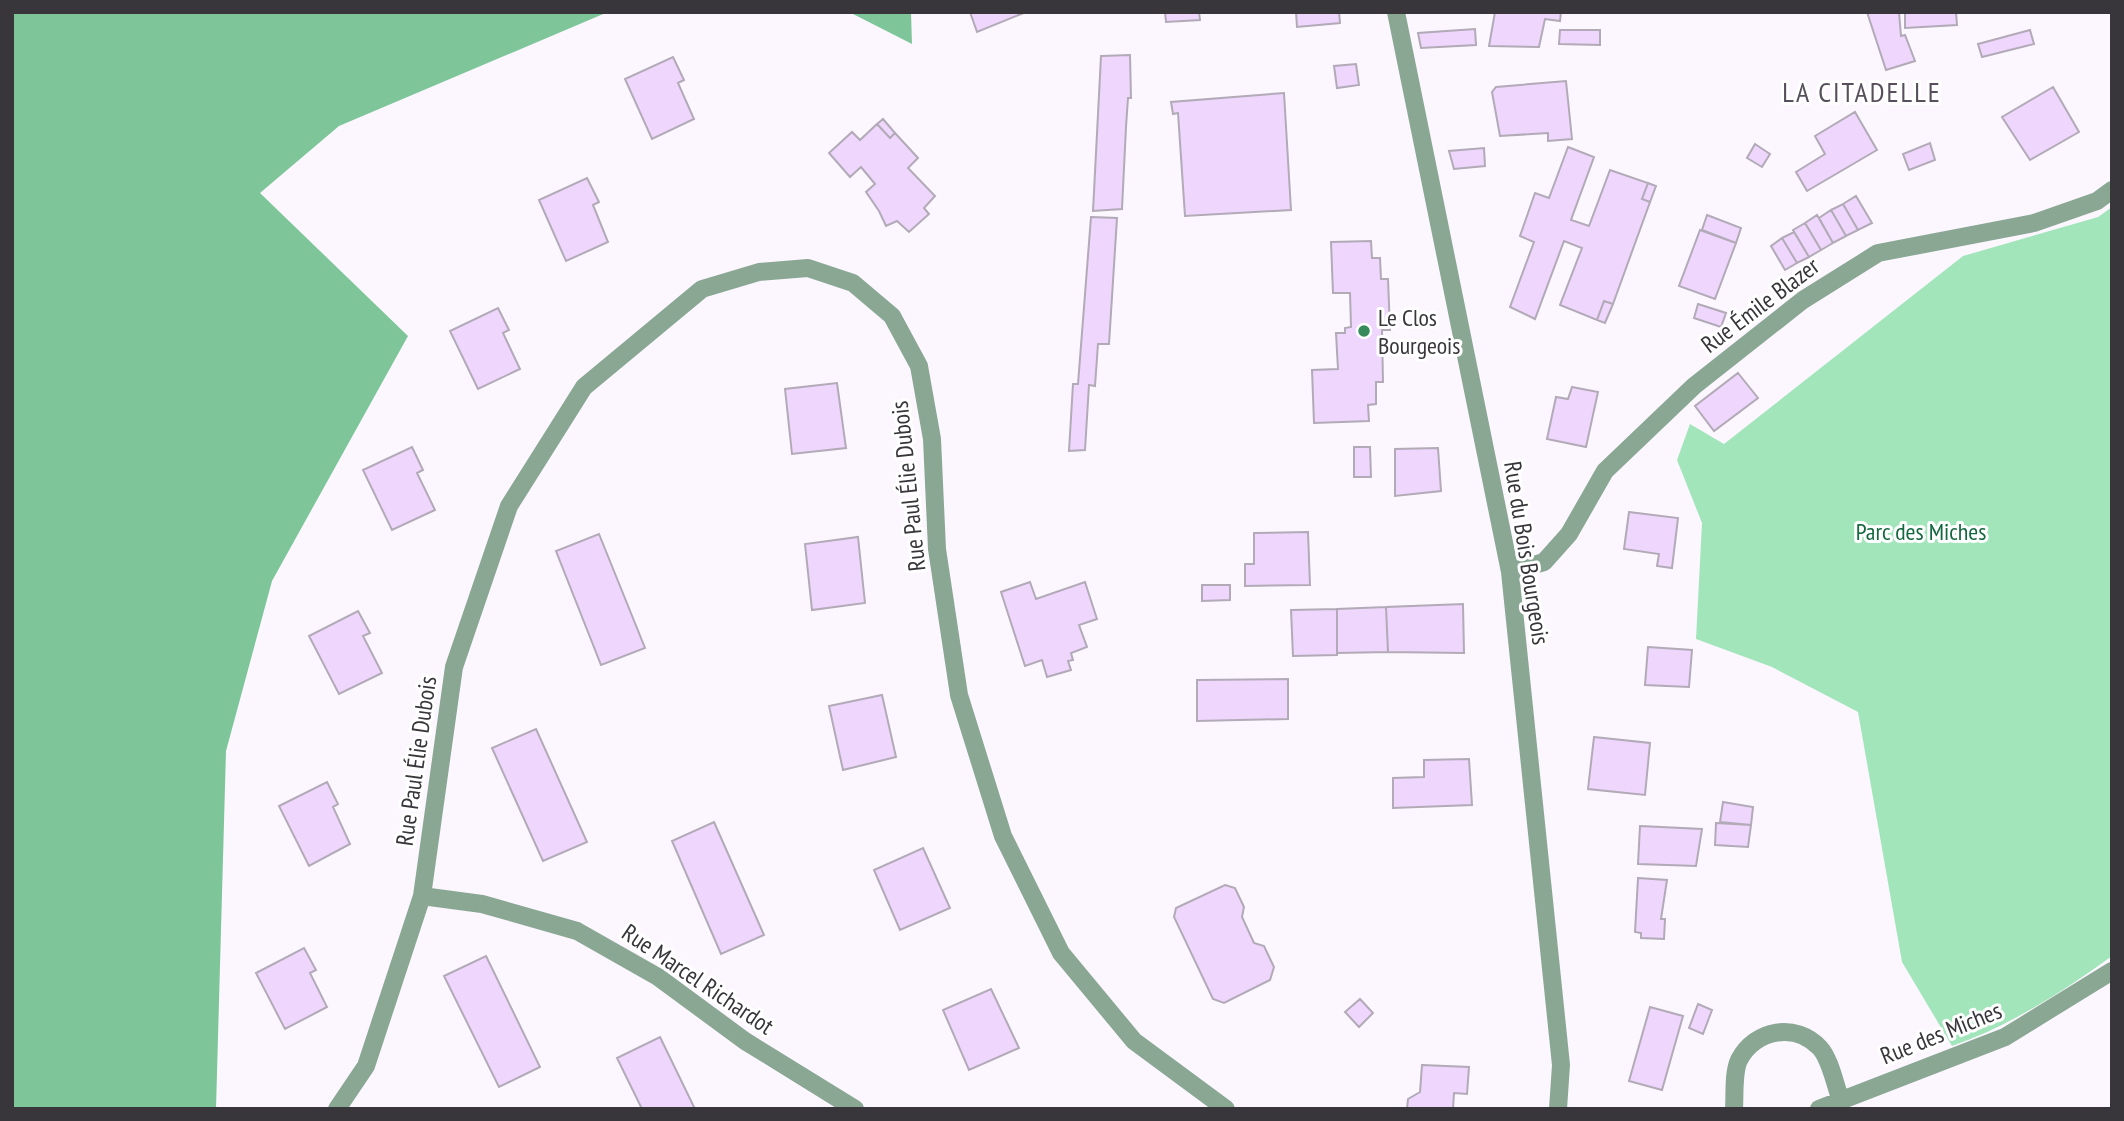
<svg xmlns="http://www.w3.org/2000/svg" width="2124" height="1121" font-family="'PT Sans Narrow',sans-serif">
	<rect width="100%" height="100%" fill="#fcf7ff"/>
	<!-- green -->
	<path fill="#a3e5bb" d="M 2112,207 L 2112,956 C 2062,992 2010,1026 1952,1046 L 1902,962 L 1858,712 L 1772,667 L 1696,639 L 1702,523 L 1677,460 L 1690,424 L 1724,444 L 1963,256 L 2098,217 Z"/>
	<!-- forest -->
	<path fill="#7ec69a" d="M 12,12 L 608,12 L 339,126 L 260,193 L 408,336 L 272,581 L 226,751 L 216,1109 L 12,1109 Z
		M 843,12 L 911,12 L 912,44 L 853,14 Z"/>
	<!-- building -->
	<path fill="#eed6fd" stroke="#b2aab7" stroke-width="2" d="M 970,12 L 1026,12 L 977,32 Z
		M 1165,12 L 1199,12 L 1200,20 L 1166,22 Z
		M 1296,12 L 1339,12 L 1340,23 L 1297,27 Z
		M 1495,12 L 1561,12 L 1560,21 L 1545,19 L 1539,47 L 1489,46 Z
		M 1867,12 L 1899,12 L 1901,36 L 1905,35 L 1915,61 L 1886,70 Z
		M 1905,12 L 1956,12 L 1957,25 L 1905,28 Z
		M 1475,29 L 1476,45 L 1421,48 L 1418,33 Z
		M 1560,30 L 1600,30 L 1600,45 L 1559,44 Z
		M 2030,30 L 2034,44 L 1982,57 L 1978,44 Z
		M 1130,55 L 1131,98 L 1128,98 L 1126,127 L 1122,209 L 1093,211 L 1101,56 Z
		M 673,57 L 684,80 L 678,83 L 694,119 L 652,139 L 625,79 Z
		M 1356,64 L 1359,85 L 1337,88 L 1334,66 Z
		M 1566,81 L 1572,139 L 1548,141 L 1548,133 L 1500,136 L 1492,92 L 1496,87 Z
		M 2053,87 L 2079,132 L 2030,160 L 2002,117 Z
		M 1284,93 L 1291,210 L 1185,216 L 1178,113 L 1173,114 L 1171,102 Z
		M 1855,112 L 1877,150 L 1807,191 L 1796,172 L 1825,154 L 1815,136 Z
		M 883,119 L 895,133 L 890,138 L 877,124 Z
		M 877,124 L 890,138 L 895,133 L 918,158 L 908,168 L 935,196 L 924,208 L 929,214 L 909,232 L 897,221 L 886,226 L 879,211 L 866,192 L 875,184 L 861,167 L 850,177 L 829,153 L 852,132 L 860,140 Z
		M 1930,143 L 1935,160 L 1909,170 L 1903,154 Z
		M 1755,144 L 1770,154 L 1762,167 L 1747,158 Z
		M 1568,147 L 1594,157 L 1571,220 L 1589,226 L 1610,170 L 1648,183 L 1642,199 L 1650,202 L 1613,304 L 1604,301 L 1597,320 L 1560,305 L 1582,248 L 1564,241 L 1535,319 L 1510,307 L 1534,242 L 1520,236 L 1535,193 L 1549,198 Z
		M 1484,148 L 1485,166 L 1454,169 L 1449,151 Z
		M 587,178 L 599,202 L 593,205 L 608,242 L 566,261 L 539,200 Z
		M 1648,183 L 1656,186 L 1650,202 L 1642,199 Z
		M 1856,196 L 1872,223 L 1858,230 L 1843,204 Z
		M 1843,204 L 1858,230 L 1846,236 L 1831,210 Z
		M 1831,210 L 1846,236 L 1833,243 L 1819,218 Z
		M 1707,215 L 1741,228 L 1736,243 L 1702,230 Z
		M 1817,215 L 1833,243 L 1821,250 L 1805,223 Z
		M 1091,217 L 1117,218 L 1109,344 L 1098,344 L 1095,386 L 1089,385 L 1085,450 L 1069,451 L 1073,384 L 1078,384 Z
		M 1805,223 L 1821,250 L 1809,257 L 1793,230 Z
		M 1700,230 L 1736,243 L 1715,299 L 1679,286 Z
		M 1794,232 L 1809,257 L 1797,263 L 1782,238 Z
		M 1782,238 L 1797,263 L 1785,270 L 1771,246 Z
		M 1371,241 L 1372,258 L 1380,258 L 1381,279 L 1388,279 L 1390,330 L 1382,330 L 1383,382 L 1376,382 L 1376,404 L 1368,405 L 1369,421 L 1314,423 L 1312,370 L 1338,369 L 1336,333 L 1345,333 L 1345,328 L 1351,327 L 1350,293 L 1333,293 L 1331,242 Z
		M 1604,301 L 1613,304 L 1605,323 L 1597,320 Z
		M 1698,304 L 1726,313 L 1721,327 L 1694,318 Z
		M 498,308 L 509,330 L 503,333 L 520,369 L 478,389 L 450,331 Z
		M 1738,373 L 1758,398 L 1714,431 L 1695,406 Z
		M 837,383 L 846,448 L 792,454 L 785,389 Z
		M 1572,387 L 1598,392 L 1586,447 L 1547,439 L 1556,397 L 1568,399 Z
		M 412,447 L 423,470 L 417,473 L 435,510 L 392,530 L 363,470 Z
		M 1354,447 L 1370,447 L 1371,477 L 1354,477 Z
		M 1438,448 L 1441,491 L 1395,496 L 1395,449 Z
		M 1629,512 L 1678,518 L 1672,568 L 1657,566 L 1659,554 L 1624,549 Z
		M 1308,532 L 1310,585 L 1245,586 L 1245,564 L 1254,564 L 1254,533 Z
		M 599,534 L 645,648 L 601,665 L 556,551 Z
		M 858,537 L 865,603 L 812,610 L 805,544 Z
		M 1030,582 L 1036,599 L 1085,582 L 1097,619 L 1079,625 L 1087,647 L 1071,653 L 1073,660 L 1068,661 L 1071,670 L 1047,677 L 1042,660 L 1025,666 L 1001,592 Z
		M 1202,585 L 1230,585 L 1230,600 L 1202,601 Z
		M 1463,604 L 1464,653 L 1388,652 L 1386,607 Z
		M 1386,607 L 1388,652 L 1337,653 L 1337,609 Z
		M 1337,609 L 1337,655 L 1293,656 L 1291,610 Z
		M 358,611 L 370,633 L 363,636 L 382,673 L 339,694 L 309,636 Z
		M 1648,647 L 1692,650 L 1689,687 L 1645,685 Z
		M 1288,679 L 1288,719 L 1197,721 L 1197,680 Z
		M 882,695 L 896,757 L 843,770 L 829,706 Z
		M 536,729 L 587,842 L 543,861 L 492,748 Z
		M 1594,737 L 1650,743 L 1645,795 L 1588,789 Z
		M 1469,759 L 1472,805 L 1393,808 L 1393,778 L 1424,777 L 1424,760 Z
		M 327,782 L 338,804 L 333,807 L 350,844 L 309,866 L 279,806 Z
		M 1723,802 L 1753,807 L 1751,825 L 1720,822 Z
		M 714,822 L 764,935 L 721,954 L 672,841 Z
		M 1716,823 L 1751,825 L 1748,847 L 1715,845 Z
		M 1640,826 L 1702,829 L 1696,866 L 1638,864 Z
		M 923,848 L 950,908 L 900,930 L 874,870 Z
		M 1638,878 L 1667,880 L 1661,919 L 1665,919 L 1664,939 L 1641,938 L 1641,933 L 1635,932 Z
		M 1225,885 L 1235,888 L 1244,907 L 1242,917 L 1254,943 L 1264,946 L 1274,967 L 1270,980 L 1224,1003 L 1213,999 L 1174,917 L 1176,908 Z
		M 304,948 L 316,970 L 310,973 L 327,1007 L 285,1029 L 256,973 Z
		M 486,956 L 540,1067 L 499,1087 L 444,976 Z
		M 991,989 L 1019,1048 L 969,1070 L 943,1010 Z
		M 1360,999 L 1373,1013 L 1359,1027 L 1345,1012 Z
		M 1698,1004 L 1712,1010 L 1703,1034 L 1689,1028 Z
		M 1650,1007 L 1683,1016 L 1662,1090 L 1629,1081 Z
		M 660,1037 L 695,1109 L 642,1109 L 617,1058 Z
		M 1422,1065 L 1469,1067 L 1467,1094 L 1454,1093 L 1453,1109 L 1407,1109 L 1408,1099 L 1420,1092 Z"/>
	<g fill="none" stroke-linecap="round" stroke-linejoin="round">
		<!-- minor -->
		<path stroke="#8aa794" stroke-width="18" d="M 1396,12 L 1510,572 L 1561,1065 L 1558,1109
			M 1510,572 L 1544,562 L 1569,534 L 1605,471 L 1694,386 L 1803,300 L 1878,253 L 2034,223 L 2097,201 L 2112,190
			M 422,896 L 482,904 L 577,931 L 658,977 L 745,1041 L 855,1109
			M 337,1109 L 366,1066 L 422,896 L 454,667 L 509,506 L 584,387 L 702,289 L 759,272 L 808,268 L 853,283 L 892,316 L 919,366 L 932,439 L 937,549 L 959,695 L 1003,836 L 1061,953 L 1134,1041 L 1226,1109
			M 1734,1109 C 1735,1095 1733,1073 1739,1060 C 1755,1029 1796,1022 1820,1048 C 1830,1059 1835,1084 1840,1098
			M 1819,1109 L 2005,1037 L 2112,971"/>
	</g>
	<!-- markers -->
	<circle fill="#378a5c" stroke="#fff" stroke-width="2.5" cx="1364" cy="331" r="7"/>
	<g text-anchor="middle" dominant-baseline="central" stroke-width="6" stroke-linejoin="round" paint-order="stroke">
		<!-- street labels -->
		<g font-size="24" fill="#39363b" stroke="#fff">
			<text transform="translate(1760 305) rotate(-37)">Rue Émile Blazer</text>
			<text transform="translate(908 486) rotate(-96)">Rue Paul Élie Dubois</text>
			<text transform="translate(1527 553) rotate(81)">Rue du Bois Bourgeois</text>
			<text transform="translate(416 761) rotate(-82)">Rue Paul Élie Dubois</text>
			<text transform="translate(698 979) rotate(34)">Rue Marcel Richardot</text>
			<text transform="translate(1941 1033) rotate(-22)">Rue des Miches</text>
		</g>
		<!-- poi labels -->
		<g font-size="24" fill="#39363b" stroke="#fff" text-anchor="start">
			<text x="1378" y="317">Le Clos<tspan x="1378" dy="28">Bourgeois</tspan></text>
		</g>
		<!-- park labels -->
		<g font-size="24" fill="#14683f" stroke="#fff">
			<text x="1921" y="531">Parc des Miches</text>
		</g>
		<!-- quarter labels -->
		<g font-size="28" letter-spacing="2" fill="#57505c" stroke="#fff">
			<text x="1862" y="91">LA CITADELLE</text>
		</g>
	</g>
	<!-- border -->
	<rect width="2124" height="1121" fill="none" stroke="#39363b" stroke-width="28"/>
</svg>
